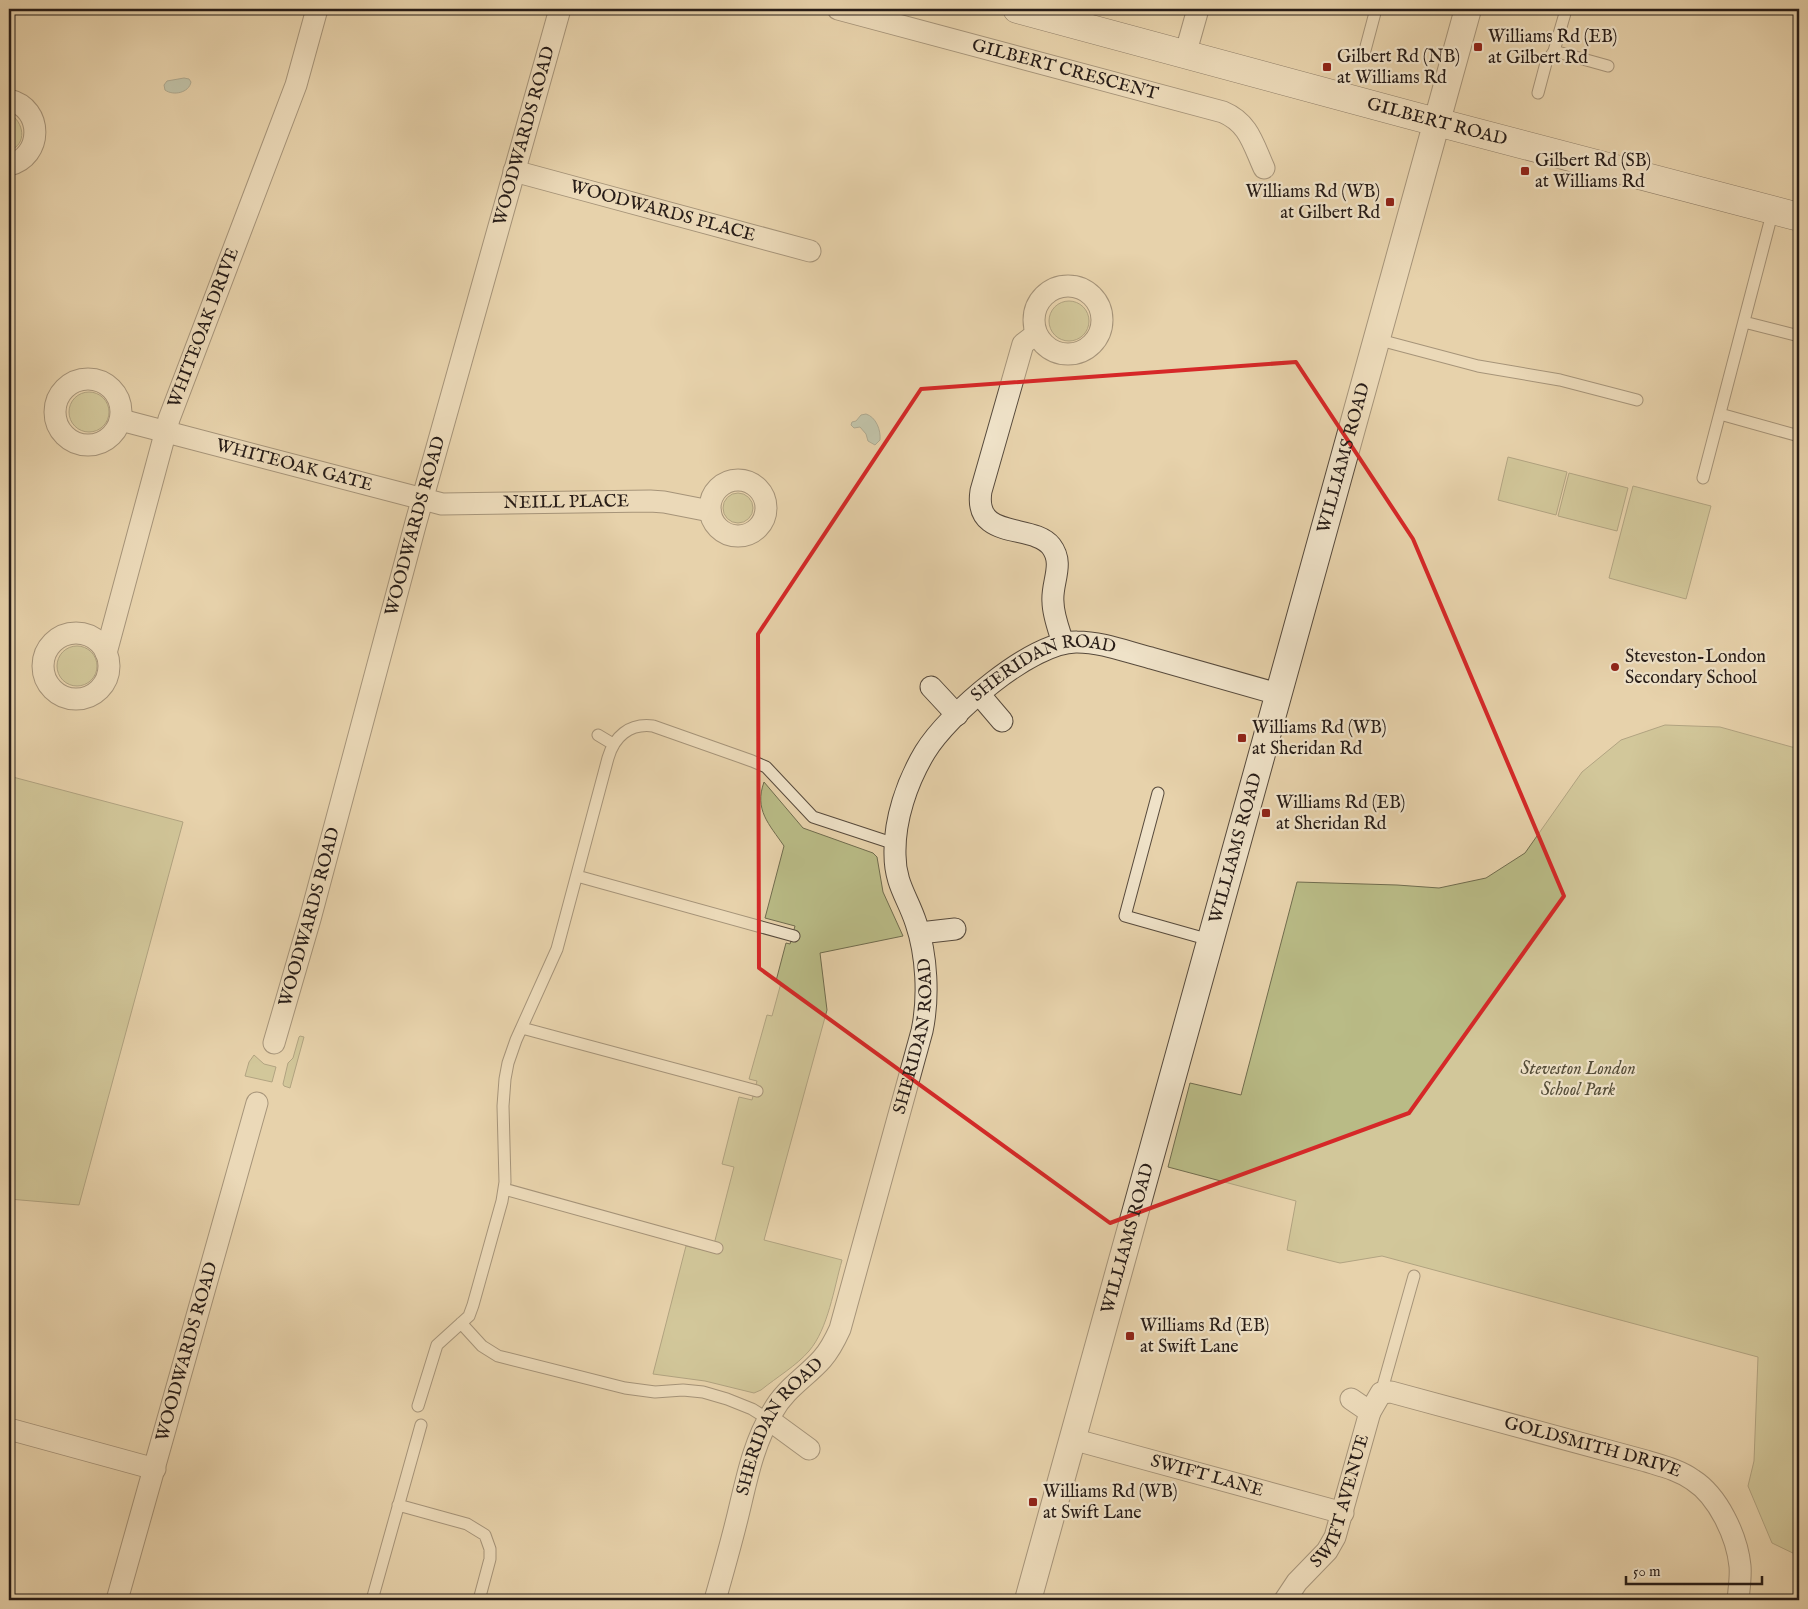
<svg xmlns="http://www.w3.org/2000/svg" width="1808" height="1609" font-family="'IM FELL English',serif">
	<rect width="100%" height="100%" fill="#e7d2ab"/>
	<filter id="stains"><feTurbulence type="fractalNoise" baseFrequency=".004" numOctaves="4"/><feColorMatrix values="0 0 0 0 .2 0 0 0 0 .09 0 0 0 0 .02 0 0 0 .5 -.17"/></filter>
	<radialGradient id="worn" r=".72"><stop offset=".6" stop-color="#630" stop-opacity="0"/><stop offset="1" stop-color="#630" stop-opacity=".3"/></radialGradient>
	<!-- green -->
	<path fill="#b9bb86" stroke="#706c4e" d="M 9,113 C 24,122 28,144 9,151 Z
		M1049 321a20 20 0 1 1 40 0a20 20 0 1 1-40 0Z
		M69 412a20 20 0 1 1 40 0a20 20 0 1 1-40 0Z
		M 1508,457 L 1567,472 L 1556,515 L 1498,500 Z
		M 1569,473 L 1628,488 L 1617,531 L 1558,516 Z
		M 1633,486 L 1711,506 L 1686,599 L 1609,578 Z
		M723 508a15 15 0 1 1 30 0a15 15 0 1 1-30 0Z
		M57 666a20 20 0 1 1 40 0a20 20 0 1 1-40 0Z
		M 1665,725 L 1720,727 L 1799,749 L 1799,1556 L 1772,1543 L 1748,1486 L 1754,1461 L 1758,1357 L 1382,1256 L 1340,1263 L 1287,1250 L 1296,1201 L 1168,1167 L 1190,1083 L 1241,1095 L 1297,882 L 1397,885 L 1439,888 L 1486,878 L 1525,853 L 1582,772 L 1621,740 Z
		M 9,776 L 183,822 L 79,1205 L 9,1199 Z
		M 764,782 L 803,828 L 873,853 L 877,857 L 883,892 L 903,936 L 820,953 L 827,1010 L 764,1240 L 842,1260 C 834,1288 828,1329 809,1351 C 796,1366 777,1377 761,1390 L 754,1393 L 705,1381 L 653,1374 L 686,1246 L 712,1252 L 734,1167 L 722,1164 L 739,1097 L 752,1100 L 757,1081 L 749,1079 L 767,1015 L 772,1016 L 781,983 L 776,981 L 786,943 L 790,944 L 795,926 L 765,918 L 784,846 C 769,824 754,810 764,782 Z
		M 300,1036 L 304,1037 L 290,1088 L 284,1086 L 283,1084 L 288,1063 L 293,1058 L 299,1037 Z
		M 254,1055 L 264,1064 L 276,1067 L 272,1082 L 245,1076 L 249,1062 Z"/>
	<!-- water -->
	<path fill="#97b7ac" stroke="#6a7970" d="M 184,78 L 189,79 L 191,82 C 189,93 173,96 165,90 L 164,85 L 167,81 Z
		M 866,414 C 876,417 881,430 880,440 L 875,445 L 868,441 L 866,434 L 860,427 L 854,428 L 851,425 L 852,422 L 856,421 L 861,415 Z"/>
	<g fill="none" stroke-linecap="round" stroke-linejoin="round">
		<defs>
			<path id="service" d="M 1554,51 L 1608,66
				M 1364,54 L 1376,9
				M 1538,93 L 1546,63 L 1554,51 L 1566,10 L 1564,9
				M 1744,322 L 1799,336
				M 1376,339 L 1478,366 L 1560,380 L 1637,400
				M 1720,414 L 1799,436
				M 1703,478 L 1773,210
				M 598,735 L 613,744
				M 1158,793 L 1125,916 L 1210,940
				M 577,876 L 794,936
				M 522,1028 L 757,1091
				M 504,1189 L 717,1248
				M 461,1323 L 482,1346 L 498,1356 L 625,1388 L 655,1392 L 683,1390 L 703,1392 L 727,1399 L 752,1409 L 768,1419
				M 1381,1393 L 1414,1276
				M 418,1406 L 437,1345 L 469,1316 L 473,1305 L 502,1201 L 505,1182 L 503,1106 L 505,1079 L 508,1063 L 516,1040 L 557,949 L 608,758 C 614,737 629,723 653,726 L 752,761 L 766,767 L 813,817 L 895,844
				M 398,1505 L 467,1524 L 485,1535 L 490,1549 L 490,1559 L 479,1600
				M 372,1600 L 421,1425"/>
			<g id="minor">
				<path id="s1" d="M 838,9 L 1223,112 C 1249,123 1253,144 1264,168"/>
				<path d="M 1185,55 L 1198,9"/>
				<path d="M 9,100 C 44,108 43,157 9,165"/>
				<path id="s2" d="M 514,171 L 810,251"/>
				<circle cx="1068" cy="320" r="34"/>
				<path d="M 1036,334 L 1023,344 L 981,491 C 973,541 1033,523 1051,546 C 1065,564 1051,583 1053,602 C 1053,615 1059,630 1063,643"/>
				<circle cx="88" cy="412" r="33"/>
				<path id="s3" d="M 121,420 L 442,504 L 650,501 L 664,502 L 710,511"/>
				<circle cx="738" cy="508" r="28"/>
				<circle cx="76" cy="666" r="33"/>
				<path id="s4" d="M 106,653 L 169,419 L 296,85 L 317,9"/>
				<path d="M 931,687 L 957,715"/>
				<path d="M 979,694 L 1002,721"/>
				<path d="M 920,933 L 955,929"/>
				<path id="s5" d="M 274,1043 L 310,919 L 416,522 L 560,9"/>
				<path id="s6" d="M 1370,1412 L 1381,1393 L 1391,1392 L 1646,1461 C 1662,1466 1679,1470 1693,1480 C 1718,1496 1737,1536 1740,1566 C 1741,1577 1739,1589 1738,1600"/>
				<path d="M 768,1419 L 809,1449"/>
				<path d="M 9,1429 L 155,1469"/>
				<path id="s7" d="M 1072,1439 L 1343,1513"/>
				<path id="s8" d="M 117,1600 L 257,1103"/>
				<path id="s9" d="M 715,1600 C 723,1572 731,1544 738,1515 C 747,1478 753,1444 773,1411 C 785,1389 806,1377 822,1359 C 830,1350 835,1340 840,1329 L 922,1031 C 929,998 927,955 916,923 C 908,898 895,884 895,855 C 894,820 907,782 925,752 C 948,714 1032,641 1077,642 C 1102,642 1127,652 1151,658 C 1193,670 1235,682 1278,694"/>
				<path id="s10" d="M 1285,1600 L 1297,1582 L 1327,1551 L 1335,1537 L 1370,1412 L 1351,1399"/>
			</g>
			<g id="tertiary">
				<path id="s11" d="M 1028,1600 L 1468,9"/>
			</g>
			<g id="secondary">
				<path id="s12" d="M 1017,9 L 1410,115 L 1799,217"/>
			</g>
		</defs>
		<!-- service casing -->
		<use href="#service" stroke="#574a3c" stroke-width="13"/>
		<!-- minor casing -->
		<use href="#minor" stroke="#574a3c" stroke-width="23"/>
		<!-- tertiary casing -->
		<use href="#tertiary" stroke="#574a3c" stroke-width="28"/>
		<!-- secondary casing -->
		<use href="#secondary" stroke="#271c17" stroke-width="29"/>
		<!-- service -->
		<use href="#service" stroke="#efe2c8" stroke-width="11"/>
		<!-- minor -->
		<use href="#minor" stroke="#efe2c8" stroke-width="21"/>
		<!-- tertiary -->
		<use href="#tertiary" stroke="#efe2c8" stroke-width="26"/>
		<!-- secondary -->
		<use href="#secondary" stroke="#efe2c8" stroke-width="28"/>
	</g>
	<!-- marked area -->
	<path d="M0 0H1808V1609H0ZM 1296,362 L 1413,539 L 1564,896 L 1409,1113 L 1110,1223 L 759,968 L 758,634 L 921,389 Z" fill="#e7d2ab" fill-opacity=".55" fill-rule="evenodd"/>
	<path fill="none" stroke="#d62828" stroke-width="4" stroke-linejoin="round" d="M 1296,362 L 1413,539 L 1564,896 L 1409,1113 L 1110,1223 L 759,968 L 758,634 L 921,389 Z"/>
	<!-- markers -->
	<g fill="#8f2418" stroke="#efe2c8" stroke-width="2">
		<rect x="1473" y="42" width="10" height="10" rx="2.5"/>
		<rect x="1322" y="62" width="10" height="10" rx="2.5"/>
		<rect x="1520" y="166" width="10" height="10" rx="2.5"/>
		<rect x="1385" y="197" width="10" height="10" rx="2.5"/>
		<circle cx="1615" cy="667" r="5"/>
		<rect x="1237" y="733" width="10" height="10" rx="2.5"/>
		<rect x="1261" y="808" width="10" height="10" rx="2.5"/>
		<rect x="1125" y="1331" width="10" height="10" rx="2.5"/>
		<rect x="1028" y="1497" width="10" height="10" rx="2.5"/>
	</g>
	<g text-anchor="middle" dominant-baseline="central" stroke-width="4.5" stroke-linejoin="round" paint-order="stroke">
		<!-- poi labels -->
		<g font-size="18" fill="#271c17" stroke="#efe2c8" text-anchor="start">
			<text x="1488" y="37">Williams Rd (EB)<tspan x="1488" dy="21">at Gilbert Rd</tspan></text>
			<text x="1337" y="57">Gilbert Rd (NB)<tspan x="1337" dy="21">at Williams Rd</tspan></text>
			<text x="1535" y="161">Gilbert Rd (SB)<tspan x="1535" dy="21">at Williams Rd</tspan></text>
			<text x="1380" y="192" text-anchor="end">Williams Rd (WB)<tspan x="1380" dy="21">at Gilbert Rd</tspan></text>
			<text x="1625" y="657">Steveston-London<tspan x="1625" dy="21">Secondary School</tspan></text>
			<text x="1252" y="728">Williams Rd (WB)<tspan x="1252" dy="21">at Sheridan Rd</tspan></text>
			<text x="1276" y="803">Williams Rd (EB)<tspan x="1276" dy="21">at Sheridan Rd</tspan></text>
			<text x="1140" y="1326">Williams Rd (EB)<tspan x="1140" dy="21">at Swift Lane</tspan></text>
			<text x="1043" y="1492">Williams Rd (WB)<tspan x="1043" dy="21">at Swift Lane</tspan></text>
		</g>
		<!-- street labels -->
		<g font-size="18" fill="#271c17" stroke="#efe2c8">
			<text stroke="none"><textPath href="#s1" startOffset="235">GILBERT CRESCENT</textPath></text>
			<text stroke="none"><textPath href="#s12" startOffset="435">GILBERT ROAD</textPath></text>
			<text stroke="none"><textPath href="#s5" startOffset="941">WOODWARDS ROAD</textPath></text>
			<text stroke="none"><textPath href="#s2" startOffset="154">WOODWARDS PLACE</textPath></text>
			<text stroke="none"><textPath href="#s4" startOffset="340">WHITEOAK DRIVE</textPath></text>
			<text stroke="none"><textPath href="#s11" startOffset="1185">WILLIAMS ROAD</textPath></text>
			<text stroke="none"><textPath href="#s3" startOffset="179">WHITEOAK GATE</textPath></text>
			<text stroke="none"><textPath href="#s3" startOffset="456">NEILL PLACE</textPath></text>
			<text stroke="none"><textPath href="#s5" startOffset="536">WOODWARDS ROAD</textPath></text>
			<text stroke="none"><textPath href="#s9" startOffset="1056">SHERIDAN ROAD</textPath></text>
			<text stroke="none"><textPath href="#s11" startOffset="780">WILLIAMS ROAD</textPath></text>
			<text stroke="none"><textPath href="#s5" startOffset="131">WOODWARDS ROAD</textPath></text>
			<text stroke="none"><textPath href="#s9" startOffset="608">SHERIDAN ROAD</textPath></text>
			<text stroke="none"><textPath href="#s11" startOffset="375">WILLIAMS ROAD</textPath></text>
			<text stroke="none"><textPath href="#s8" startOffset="258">WOODWARDS ROAD</textPath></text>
			<text stroke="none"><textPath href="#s9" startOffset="188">SHERIDAN ROAD</textPath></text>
			<text stroke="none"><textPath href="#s6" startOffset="241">GOLDSMITH DRIVE</textPath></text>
			<text stroke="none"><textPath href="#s7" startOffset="140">SWIFT LANE</textPath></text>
			<text stroke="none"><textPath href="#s10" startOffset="116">SWIFT AVENUE</textPath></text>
		</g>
		<!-- park labels -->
		<g font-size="18" font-style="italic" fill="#534c38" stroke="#efe2c8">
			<text x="1578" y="1069">Steveston London<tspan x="1578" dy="21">School Park</tspan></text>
		</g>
	</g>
	<!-- margin -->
	<rect width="1808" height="1609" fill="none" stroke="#e7d2ab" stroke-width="30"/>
	<rect x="10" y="10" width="1788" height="1589" fill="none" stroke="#271c17" stroke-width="2.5"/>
	<rect x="15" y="15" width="1778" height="1579" fill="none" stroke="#271c17"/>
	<!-- scale -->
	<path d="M1626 1576v8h136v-8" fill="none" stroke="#271c17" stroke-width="2.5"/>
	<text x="1633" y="1576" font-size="15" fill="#271c17" stroke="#efe2c8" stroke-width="4" paint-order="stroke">50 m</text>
	<rect width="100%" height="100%" filter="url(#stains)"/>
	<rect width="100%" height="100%" fill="url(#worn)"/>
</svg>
